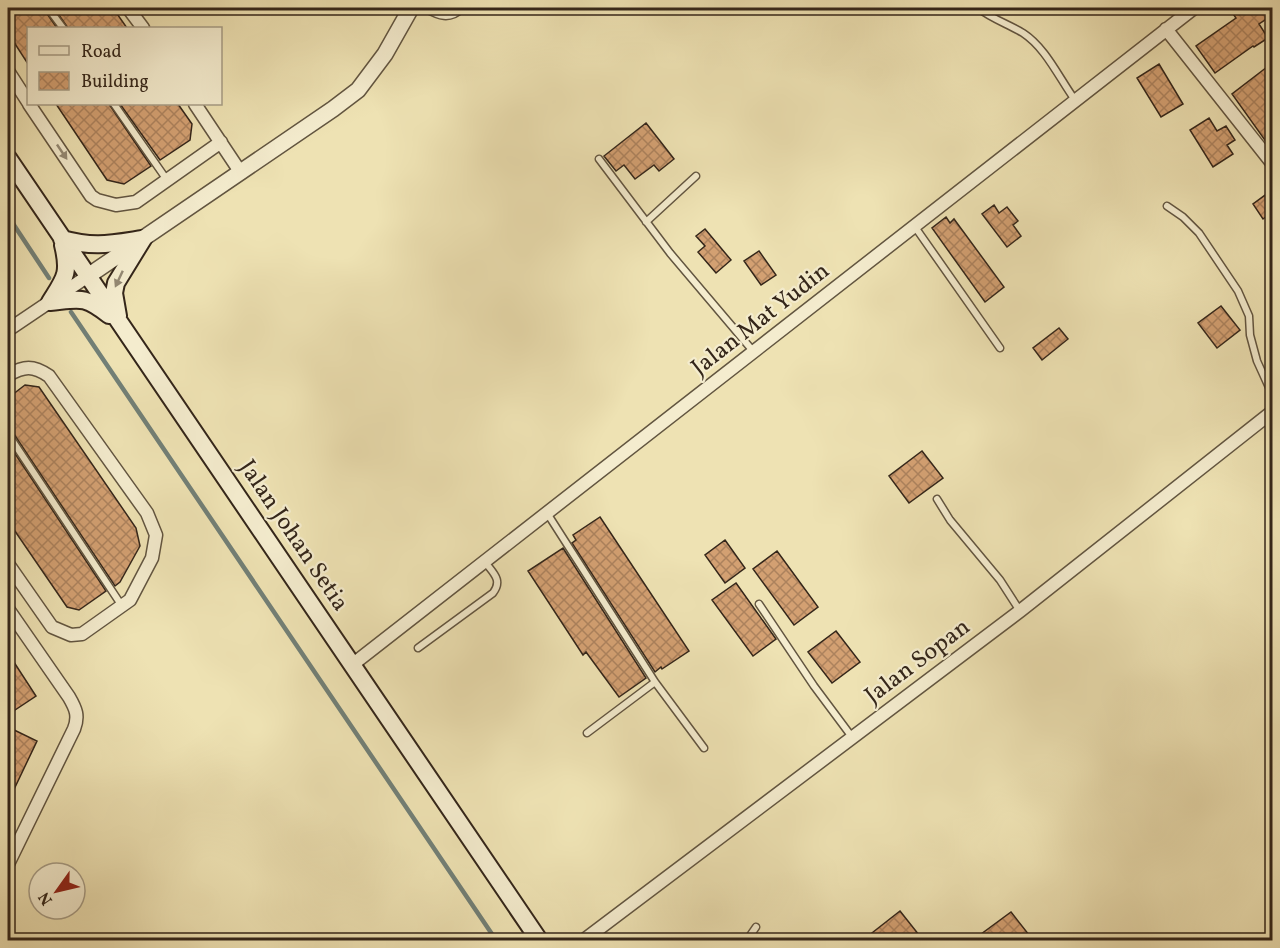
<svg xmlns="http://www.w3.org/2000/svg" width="1280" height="948" font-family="Vollkorn,serif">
	<defs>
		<pattern id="building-cross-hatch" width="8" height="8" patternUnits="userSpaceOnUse" patternTransform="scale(1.5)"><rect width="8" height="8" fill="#d3a072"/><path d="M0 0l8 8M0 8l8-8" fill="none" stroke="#ac825d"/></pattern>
	</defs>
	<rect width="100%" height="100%" fill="#eee2b3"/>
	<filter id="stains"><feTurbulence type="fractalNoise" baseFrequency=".00333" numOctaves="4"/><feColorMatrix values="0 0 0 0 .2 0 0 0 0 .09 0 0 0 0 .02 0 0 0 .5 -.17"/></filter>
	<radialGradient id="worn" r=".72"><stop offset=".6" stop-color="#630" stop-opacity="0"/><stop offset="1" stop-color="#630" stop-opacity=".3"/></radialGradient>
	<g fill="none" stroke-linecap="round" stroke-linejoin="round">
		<!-- stream -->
		<path stroke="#728077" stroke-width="4.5" d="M 8,216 L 49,278
			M 71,312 L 496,940"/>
	</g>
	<!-- building -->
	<path fill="url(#building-cross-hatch)" stroke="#34261a" stroke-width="1.5" d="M 22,8 L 43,8 L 57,28 L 28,28 L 28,64 L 8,33 L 8,19 L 20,12 Z
		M 54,8 L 113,8 L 127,28 L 68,28 Z
		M 1229,8 L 1261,8 L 1268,18 L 1259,24 L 1268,38 L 1254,47 L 1253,46 L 1215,73 L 1196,46 L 1236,18 Z
		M 1159,64 L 1183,104 L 1161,117 L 1137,78 Z
		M 1267,67 L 1272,75 L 1272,150 L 1232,94 Z
		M 56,104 L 109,104 L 151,166 L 124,184 L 107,180 Z
		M 120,104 L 178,104 L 192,124 L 190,140 L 160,160 Z
		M 1209,118 L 1217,131 L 1226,126 L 1235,140 L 1227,145 L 1233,154 L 1213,167 L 1190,130 Z
		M 646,123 L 674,159 L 659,171 L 654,165 L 635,179 L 624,165 L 616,171 L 604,156 Z
		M 1272,190 L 1272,212 L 1263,219 L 1253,204 Z
		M 994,205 L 999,213 L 1007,207 L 1018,221 L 1013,225 L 1021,236 L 1007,247 L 982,214 Z
		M 946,217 L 950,223 L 954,219 L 1004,287 L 985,302 L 932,228 Z
		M 705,229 L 731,260 L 716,273 L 698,252 L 705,246 L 696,236 Z
		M 759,251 L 776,275 L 761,285 L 744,261 Z
		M 1221,306 L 1240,330 L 1217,348 L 1198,323 Z
		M 1059,328 L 1068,339 L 1042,360 L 1033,348 Z
		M 25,385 L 39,387 L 136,528 L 140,546 L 120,582 L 115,586 L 12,431 L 8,429 L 8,398 Z
		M 8,443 L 106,591 L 79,610 L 67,607 L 8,521 Z
		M 922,451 L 943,478 L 909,503 L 889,476 Z
		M 600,517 L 689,651 L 662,669 L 661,667 L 655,672 L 572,543 L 576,540 L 573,535 Z
		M 725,540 L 745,568 L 725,583 L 705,555 Z
		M 563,548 L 646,678 L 619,697 L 586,652 L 583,655 L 528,571 Z
		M 777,551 L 818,607 L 794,625 L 753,569 Z
		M 736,583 L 776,639 L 753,656 L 712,600 Z
		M 836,631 L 860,662 L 832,683 L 808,652 Z
		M 8,653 L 36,696 L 12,712 L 8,705 Z
		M 8,727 L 37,741 L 8,802 Z
		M 900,911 L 923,940 L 863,940 Z
		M 1011,912 L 1033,940 L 973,940 Z"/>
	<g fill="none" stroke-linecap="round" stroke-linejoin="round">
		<defs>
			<path id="service" d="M 48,8 L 63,28
				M 424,8 C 439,16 449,21 463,8
				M 978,8 C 992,19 1008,24 1023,33 C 1046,48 1059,78 1075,100
				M 8,14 L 17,8
				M 114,104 L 167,180
				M 599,159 L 670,253 L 753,351
				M 1167,206 L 1183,217 L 1199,233 L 1238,291 L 1249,316 L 1250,335 L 1257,361 L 1272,394
				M 646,222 L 696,176
				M 915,227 L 1000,348
				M 8,434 L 122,606
				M 937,499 L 950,520 L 1000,580 L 1020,611
				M 547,513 L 655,682 L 704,748
				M 759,604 L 814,686 L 852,737
				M 418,648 L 493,593 C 503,580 493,573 485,562
				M 587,733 L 655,682
				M 747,940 L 756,927"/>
			<path id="minor" d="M 128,8 L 143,28
				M 1166,29 L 1272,163
				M 8,71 L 28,102
				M 29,104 L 91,196 L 97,200 L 116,205 L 136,202 L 221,142
				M 195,104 L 241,173
				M 8,330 L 88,276
				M 8,375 C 24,366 33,365 49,376 L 147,513 L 156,535 L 152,558 L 130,600 L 82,634 L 71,635 L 52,627 L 8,564
				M 8,609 L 69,697 C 76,709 79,716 74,729 L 8,864
				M 352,665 L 1194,8
				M 584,940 L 1020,611 L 1272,412"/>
			<path id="tertiary" d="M 88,276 L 333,109 L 358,90 L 385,54 L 411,8"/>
			<path id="secondary" d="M 8,158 L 539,940
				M 62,239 C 94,248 110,244 143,239
				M 50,302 C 80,299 84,295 109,315
				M 50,302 C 65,278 70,274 63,245
				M 118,316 L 114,293 L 116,283 L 143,239"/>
		</defs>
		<!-- service casing -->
		<use href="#service" stroke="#625540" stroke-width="9"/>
		<!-- minor casing -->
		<use href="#minor" stroke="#625540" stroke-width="15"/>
		<!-- tertiary casing -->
		<use href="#tertiary" stroke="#625540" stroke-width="18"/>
		<!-- secondary casing -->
		<use href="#secondary" stroke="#34261a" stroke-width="20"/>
		<!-- service -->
		<use href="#service" stroke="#f4ecce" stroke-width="6"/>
		<!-- minor -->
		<use href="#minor" stroke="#f4ecce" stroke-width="12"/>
		<!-- tertiary -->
		<use href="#tertiary" stroke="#f4ecce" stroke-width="15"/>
		<!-- secondary -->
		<use href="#secondary" stroke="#f4ecce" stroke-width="16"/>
	</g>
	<!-- one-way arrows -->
	<defs><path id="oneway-solid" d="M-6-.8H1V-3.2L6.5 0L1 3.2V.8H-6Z" transform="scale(1.5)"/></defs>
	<g fill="#948974">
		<use href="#oneway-solid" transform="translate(62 152) rotate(56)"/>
		<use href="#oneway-solid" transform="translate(119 279) rotate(115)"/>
	</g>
	<g text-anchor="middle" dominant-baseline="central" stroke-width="4.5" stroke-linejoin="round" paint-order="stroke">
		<!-- street labels -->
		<g font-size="24" fill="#34261a" stroke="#f4ecce">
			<text transform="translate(761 320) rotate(-38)">Jalan Mat Yudin</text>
			<text transform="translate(293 536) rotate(56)">Jalan Johan Setia</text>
			<text transform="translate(918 662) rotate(-37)">Jalan Sopan</text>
		</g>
	</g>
	<!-- margin -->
	<rect width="1280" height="948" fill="none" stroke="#eee2b3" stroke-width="30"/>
	<rect x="9" y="9" width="1262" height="930" fill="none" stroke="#34261a" stroke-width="3"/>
	<rect x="15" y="15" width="1250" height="918" fill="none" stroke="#34261a" stroke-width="1.5"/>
	<!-- legend -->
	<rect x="27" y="27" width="195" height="78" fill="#f4ecce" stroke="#a79d86" stroke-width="1.5"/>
	<rect x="39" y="46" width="30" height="9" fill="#f4ecce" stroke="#a79d86" stroke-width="1.5"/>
	<text x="81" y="57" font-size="18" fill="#34261a">Road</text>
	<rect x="39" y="72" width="30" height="18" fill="url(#building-cross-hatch)" stroke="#a79d86" stroke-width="1.5"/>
	<text x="81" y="87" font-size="18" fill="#34261a">Building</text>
	<!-- north arrow -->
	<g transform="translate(57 891) rotate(236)"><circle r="28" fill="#f4ecce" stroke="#a79d86" stroke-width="1.5"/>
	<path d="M0-4.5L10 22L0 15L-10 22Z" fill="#8f2418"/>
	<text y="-9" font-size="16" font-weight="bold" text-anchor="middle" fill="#34261a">N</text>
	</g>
	<rect width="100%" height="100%" filter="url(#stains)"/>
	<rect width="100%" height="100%" fill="url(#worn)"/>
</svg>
